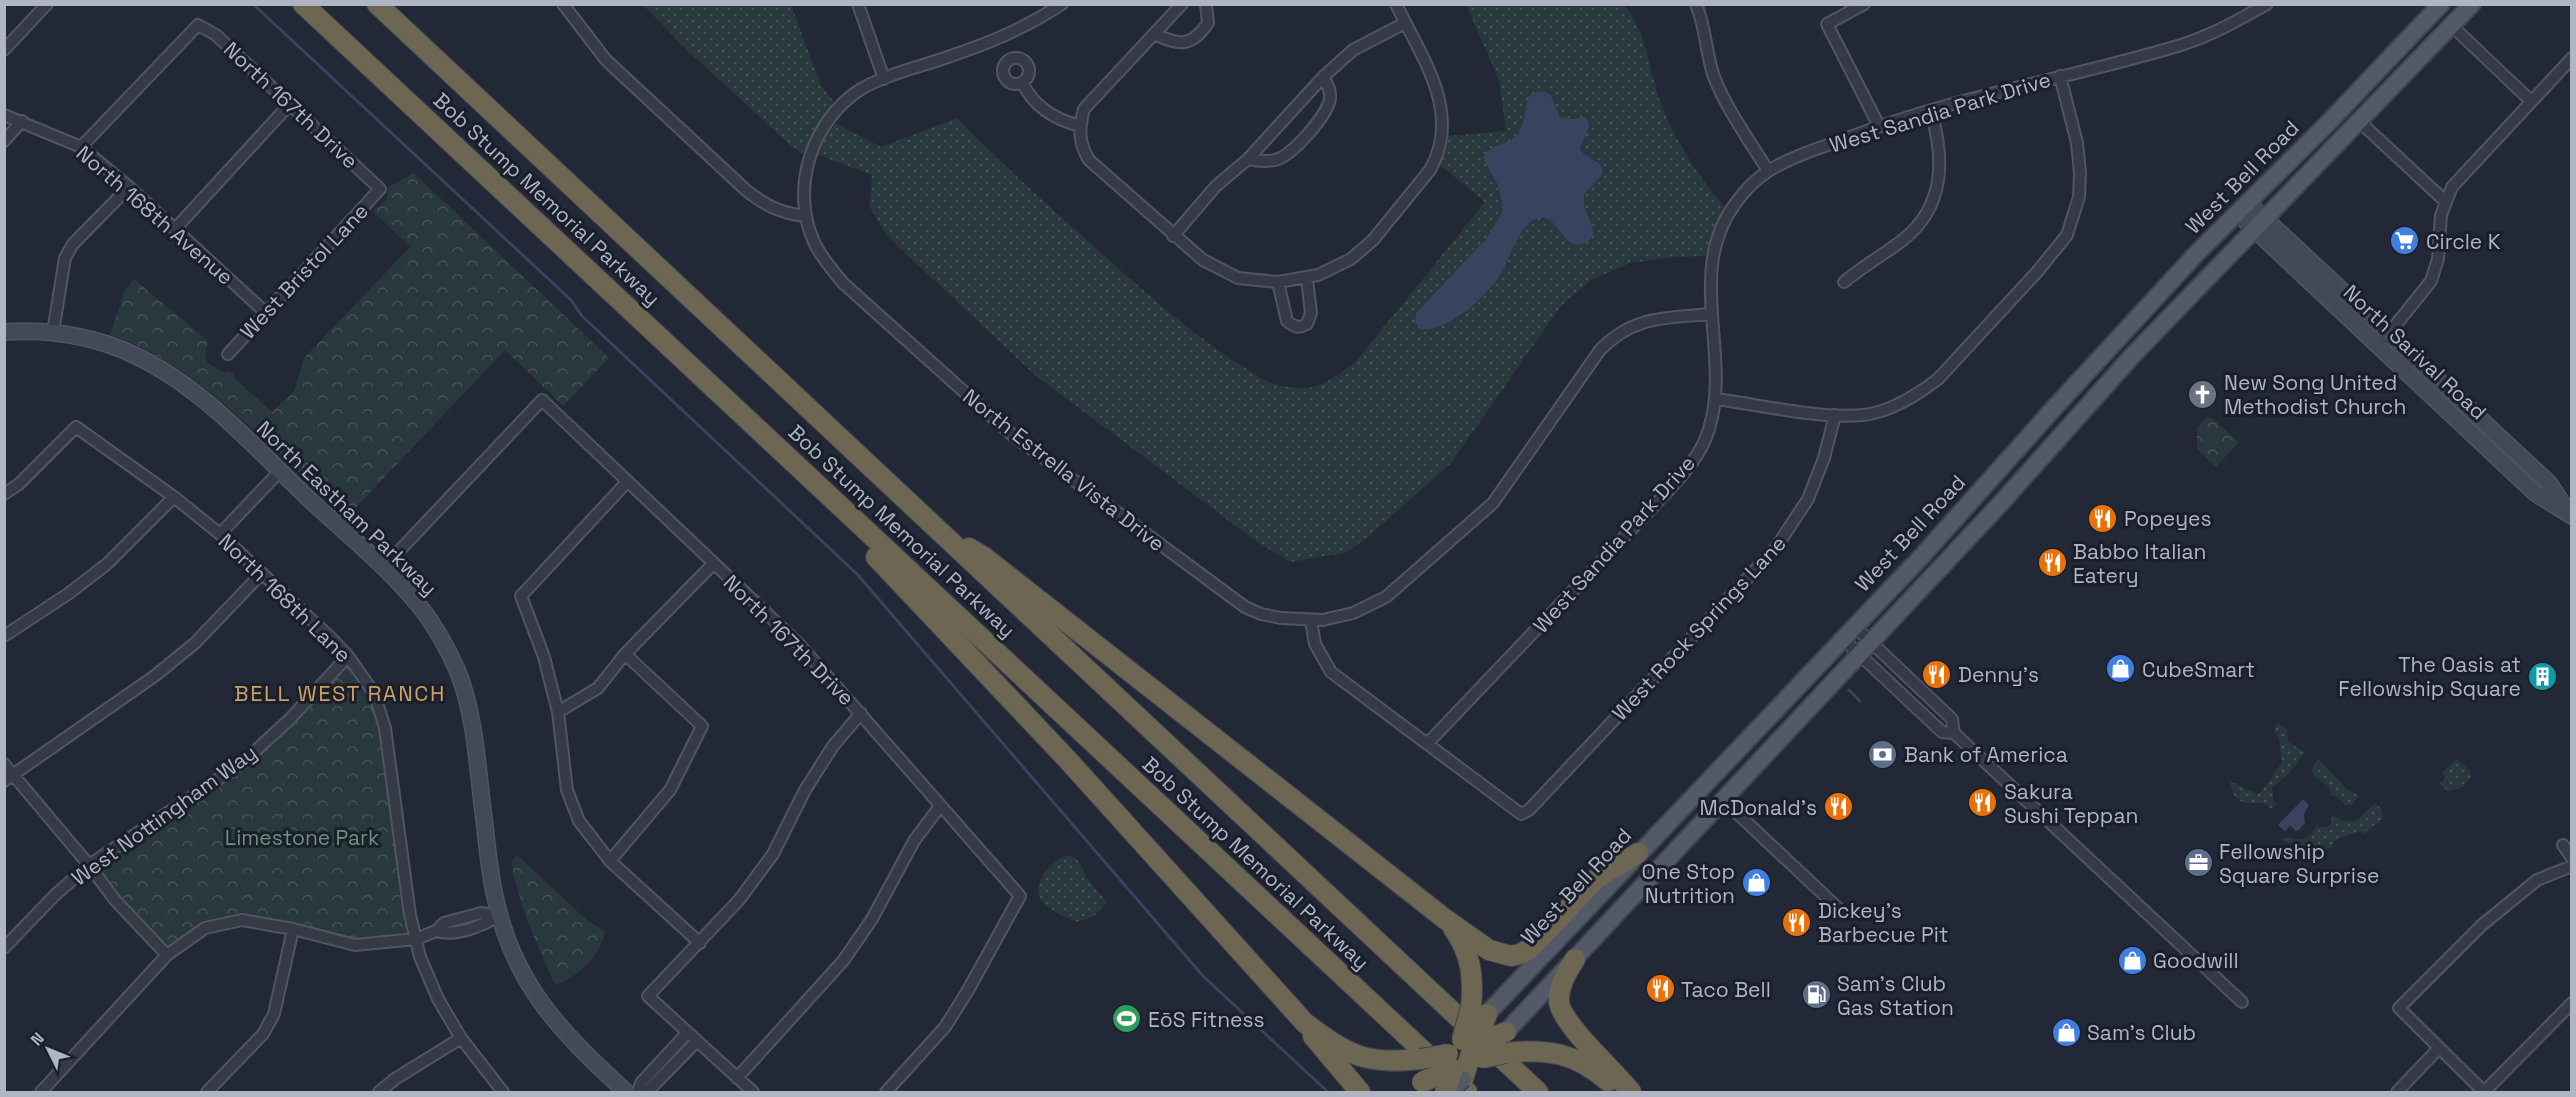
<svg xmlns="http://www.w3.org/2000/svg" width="2576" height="1097" font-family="'Space Grotesk',sans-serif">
	<defs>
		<pattern id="grass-dots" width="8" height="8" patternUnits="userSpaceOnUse" patternTransform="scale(1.5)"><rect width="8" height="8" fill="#28383c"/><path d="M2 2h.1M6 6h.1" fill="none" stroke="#455357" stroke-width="1.8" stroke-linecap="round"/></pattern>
		<pattern id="park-crowns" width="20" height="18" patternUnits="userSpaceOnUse" patternTransform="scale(1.5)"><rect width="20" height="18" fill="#28383c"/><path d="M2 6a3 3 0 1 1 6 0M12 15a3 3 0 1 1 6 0" fill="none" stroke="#455357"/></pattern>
	</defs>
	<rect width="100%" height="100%" fill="#222836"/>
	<!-- grass -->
	<path fill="url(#grass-dots)" d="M 643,5 L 791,5 L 821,85 L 842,113 L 834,123 L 881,147 L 957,118 C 999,162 1045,202 1090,243 C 1142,290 1197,339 1257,376 C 1269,383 1283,387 1296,388 C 1320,391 1339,374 1357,360 L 1485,202 L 1440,165 L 1448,136 L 1506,131 L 1499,80 L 1466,5 L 1624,5 C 1646,31 1648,63 1658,95 C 1668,128 1700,180 1724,206 L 1705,256 L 1674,257 L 1630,263 L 1591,280 L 1561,306 L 1451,463 L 1367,538 L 1345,553 L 1290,562 L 1253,539 L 1035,375 L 888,237 L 869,206 L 872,175 L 816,154 L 802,153 L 790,145 L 689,52 Z
		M 2278,723 L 2287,729 L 2288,742 L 2305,752 L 2289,773 L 2272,788 L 2274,803 L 2277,804 L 2271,809 L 2265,803 L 2243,803 L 2233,794 L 2230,781 L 2258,794 L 2262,791 L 2282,762 L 2279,739 L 2274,730 Z
		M 2318,759 L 2348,790 L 2359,795 L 2352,805 L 2345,805 L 2340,799 L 2332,795 L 2328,786 L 2313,775 L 2312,768 Z
		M 2457,759 L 2470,771 L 2471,777 L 2463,787 L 2448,791 L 2439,784 L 2446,777 L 2442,773 Z
		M 2375,803 L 2382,810 L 2383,819 L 2363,834 L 2360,831 L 2335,840 L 2333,847 L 2314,852 L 2315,859 L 2305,860 L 2298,847 L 2281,839 C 2290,835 2298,842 2306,838 C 2311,836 2313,830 2317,827 L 2327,827 L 2331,824 L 2332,814 L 2342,821 L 2356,821 Z
		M 1065,855 L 1074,857 L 1080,863 L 1088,880 L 1107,902 L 1095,915 L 1078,922 C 1068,918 1056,914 1048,907 C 1025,889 1047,866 1065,855 Z"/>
	<!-- park -->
	<path fill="url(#park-crowns)" d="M 414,173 L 609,358 L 563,406 L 505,350 L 347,517 C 318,490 290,464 262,438 C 216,395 171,355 110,335 L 124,292 L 134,279 L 208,341 L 205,353 L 207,362 L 222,372 L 233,373 L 235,379 L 272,412 L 294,391 L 304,358 L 410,247 L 373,211 L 387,199 L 388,187 Z
		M 2207,417 L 2211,417 L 2239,442 L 2216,467 L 2197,449 L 2197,428 Z
		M 347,665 L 368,696 L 379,729 L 396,858 L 408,934 L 355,939 L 236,917 L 203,922 L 168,947 L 120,896 L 98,866 L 244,768 L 294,723 Z
		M 517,855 L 588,921 L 605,931 C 601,956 578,977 555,985 C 537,945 519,906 511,863 Z"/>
	<!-- water -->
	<path fill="#39435f" d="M 1539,91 L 1550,94 L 1560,117 L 1572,119 L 1584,117 L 1589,122 L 1589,127 L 1580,149 L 1581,152 L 1600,164 L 1603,171 C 1600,182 1590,185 1585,194 C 1577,212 1613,240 1576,245 C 1562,241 1558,222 1545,218 C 1521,212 1509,263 1499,277 C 1486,297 1447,332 1422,329 L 1415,323 L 1416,313 L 1486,239 L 1502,213 L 1503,209 L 1498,185 L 1483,158 C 1488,143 1509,147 1518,134 C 1525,123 1525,108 1529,96 Z
		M 2303,799 L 2309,805 L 2304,814 L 2305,823 L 2299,830 L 2296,831 L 2290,826 L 2285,831 L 2278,825 Z"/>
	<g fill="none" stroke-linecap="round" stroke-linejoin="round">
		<!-- stream -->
		<path stroke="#39435f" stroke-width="3" d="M 253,4 L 571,300 L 582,316 L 857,574 L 1203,976 L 1328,1092
			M 1849,690 L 1860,701"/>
		<defs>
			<path id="street" d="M 563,4 L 606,60 L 747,191 C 766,206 781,213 805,216
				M 858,4 L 884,79
				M 1062,4 C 1022,30 987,44 942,59 C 915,68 885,75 861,89 C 811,121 790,189 814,242 C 821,258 833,270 843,283 L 1010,433 L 1245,607 L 1261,614 L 1281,618 L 1323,620 L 1353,613 L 1386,597 L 1493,503 L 1600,350 C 1634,315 1667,318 1712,314
				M 1182,4 L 1084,109 C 1079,128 1078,142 1089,160 L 1203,260 L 1238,278 L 1278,282 L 1318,275 L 1351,259 L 1373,240 L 1430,170 C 1463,112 1421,57 1396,4
				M 1696,4 C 1706,28 1706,54 1714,77 C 1727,110 1750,141 1768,171
				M 1864,4 L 1827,24 L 1879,126
				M 2452,26 L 2531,101
				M 1154,34 C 1179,45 1191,48 1208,23 L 1206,4
				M 4,50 L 47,4
				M1003 71a13 13 0 1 1 26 0a13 13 0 1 1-26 0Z
				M 1022,82 C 1034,107 1054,119 1080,126
				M 4,115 L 81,147 L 129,187 L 266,313
				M 2360,122 L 2445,201
				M 4,141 L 22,121
				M 81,147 L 198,25 L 216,35 L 380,189 L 228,354
				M 1248,159 C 1257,161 1266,162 1275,160 C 1292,156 1327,116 1330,99 C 1331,90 1327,84 1323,77
				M 175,229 L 289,105
				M 1173,236 L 1216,186 L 1248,159 L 1323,77 L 1353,50 L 1405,23
				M 1278,282 L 1287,321 C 1295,327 1298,329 1307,324 L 1311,313 L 1307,279
				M 1844,282 C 1863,266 1885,254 1904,239 C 1946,205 1944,157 1931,111
				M 53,332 L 65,258 L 73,244 L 129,187
				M 2378,347 L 2431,281 L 2438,259 L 2441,215 L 2452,187 L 2572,58
				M 1716,399 C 1761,405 1819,419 1863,415 C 1891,412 1917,395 1938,379 L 2037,272 L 2067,235 L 2079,197 L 2080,173 L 2077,143 L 2060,76
				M 627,482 L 521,596 L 544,657 L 558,712 L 567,790 L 579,821 L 610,861 L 700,943
				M 4,494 L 19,484 L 76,427 L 174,497 L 220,534 L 331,638 L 348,656 L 374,693 L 385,728 L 410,915 L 420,957 L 438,999 L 461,1038 L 503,1092
				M 220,534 L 280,471
				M 383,568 L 542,400 L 799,644 L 1020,896 L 967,992 L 945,1027 L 886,1092
				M 1311,621 L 1315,644 L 1331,672 L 1521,814 L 1529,810 L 1775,549 L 1808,499 L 1824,458 L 1835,415
				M 1854,626 L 1952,719 L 1954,733 L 2242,1002
				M 4,636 L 68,594 L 107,564 L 174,497
				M 1843,639 L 1942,732 L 1954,733
				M 558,712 L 598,688 L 625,654 L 713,564
				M 1427,744 L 1667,492 C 1684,474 1702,453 1709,429 C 1732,355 1685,271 1735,204 C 1744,191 1757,178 1770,170 C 1795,155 1823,147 1850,137 C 1957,96 2072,78 2181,45 C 2212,35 2239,20 2267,4
				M 4,764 L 89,865 L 115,900 L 167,955
				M 4,781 L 156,675 L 195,643 L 262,573
				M 1723,800 L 1838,908
				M 2563,845 L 2572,858
				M 610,861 L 670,790 L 702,726 L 625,654
				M 2572,866 L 2537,880 L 2482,925 L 2399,1008 L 2484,1092 L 2572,1003
				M 436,931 C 458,937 480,926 499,916
				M 4,948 L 55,895 L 89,865 L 241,764 L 290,719 L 348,656
				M 737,1078 L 843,961 L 872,919 L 914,841 L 940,806
				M 41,1092 L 167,955 L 205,928 L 242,920 L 293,929 L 355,945 L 416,939 L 436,931 L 444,923 L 481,913 L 499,916
				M 207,1092 L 263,1034 L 274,1014 L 293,929
				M 379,1092 L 395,1079 L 461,1038
				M 638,1092 L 641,1083 L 687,1033
				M 647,1092 L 697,1041
				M 753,1092 L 648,996 L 739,900 L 773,854 L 805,790 L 833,746 L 861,713
				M 2397,1092 L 2439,1048"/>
			<path id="secondary" d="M 2248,203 L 2549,483 L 2568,512
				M 2237,213 L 2535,493 L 2572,516
				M 4,332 C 49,329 94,336 134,355 C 203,387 256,449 310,500 C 347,534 389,568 421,608 C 436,627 448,649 458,672 C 474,713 477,759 482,803 C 486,832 488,863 494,892 C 512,984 561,1032 626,1092"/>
			<path id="primary" d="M 1487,1014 L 1922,556 L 2054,408 L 2197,253 L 2328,123 L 2441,4
				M 1506,1032 L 2002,502 L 2133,355 L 2472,4"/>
			<path id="highway" d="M 303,4 L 1467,1092
				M 377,4 L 1538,1092
				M 969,548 L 984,557 L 1445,919 L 1489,950 L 1511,956 L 1520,954 L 1531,948 L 1597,878 L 1638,853
				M 876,557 L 1066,758 L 1305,1023 C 1349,1056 1366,1065 1421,1059
				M 1453,928 C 1471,953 1474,977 1471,1007
				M 1575,959 C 1567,972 1558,986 1559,1002 C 1562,1025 1615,1071 1631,1092
				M 1313,1036 L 1360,1092
				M 1505,1053 C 1548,1048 1575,1053 1608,1081
				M 1463,1079 L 1474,1044"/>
		</defs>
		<!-- street casing -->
		<use href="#street" stroke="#505562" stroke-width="14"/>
		<!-- secondary casing -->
		<use href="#secondary" stroke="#505562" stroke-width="18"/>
		<!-- primary casing -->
		<use href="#primary" stroke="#3f4350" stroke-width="20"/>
		<!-- highway casing -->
		<use href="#highway" stroke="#404552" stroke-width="22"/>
		<!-- street -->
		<use href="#street" stroke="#363a47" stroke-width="10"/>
		<!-- secondary -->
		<use href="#secondary" stroke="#44495a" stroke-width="15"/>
		<!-- primary -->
		<use href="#primary" stroke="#545967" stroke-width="16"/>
		<!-- highway -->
		<use href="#highway" stroke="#6c6653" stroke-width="20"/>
		<defs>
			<path id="primary-bridge" d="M 1450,1092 L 1463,1079"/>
			<path id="highway-bridge" d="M 1462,1040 L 1471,1007
				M 1474,1044 L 1506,1032
				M 1474,1044 L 1487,1014
				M 1483,1058 L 1505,1053
				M 1421,1059 L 1448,1054
				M 1422,1082 L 1453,1069
				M 1445,1092 L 1453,1069"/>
		</defs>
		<!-- primary-bridge casing -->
		<use href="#primary-bridge" stroke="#3f4350" stroke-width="20" stroke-linecap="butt"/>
		<!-- highway-bridge casing -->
		<use href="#highway-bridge" stroke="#404552" stroke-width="22" stroke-linecap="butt"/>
		<!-- primary-bridge -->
		<use href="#primary-bridge" stroke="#545967" stroke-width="16"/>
		<!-- highway-bridge -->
		<use href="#highway-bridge" stroke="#6c6653" stroke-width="20"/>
	</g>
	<!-- icons -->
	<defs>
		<symbol id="supermarket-disc" viewBox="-11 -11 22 22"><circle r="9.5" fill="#3f7fe0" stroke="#1b1f2c"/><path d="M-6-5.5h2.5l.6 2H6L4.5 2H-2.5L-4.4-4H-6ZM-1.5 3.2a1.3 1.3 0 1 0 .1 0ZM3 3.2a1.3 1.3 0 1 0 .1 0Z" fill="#fff"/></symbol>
		<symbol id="church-disc" viewBox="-11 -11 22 22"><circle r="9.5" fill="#6b7280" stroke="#1b1f2c"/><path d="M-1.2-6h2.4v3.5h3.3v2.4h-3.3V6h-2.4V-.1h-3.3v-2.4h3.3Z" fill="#fff"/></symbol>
		<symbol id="restaurant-disc" viewBox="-11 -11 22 22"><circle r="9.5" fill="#e8710a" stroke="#1b1f2c"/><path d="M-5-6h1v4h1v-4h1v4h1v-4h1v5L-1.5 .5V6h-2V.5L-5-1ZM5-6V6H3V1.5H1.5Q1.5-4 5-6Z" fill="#fff"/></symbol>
		<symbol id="shop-disc" viewBox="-11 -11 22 22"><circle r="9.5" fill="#3f7fe0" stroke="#1b1f2c"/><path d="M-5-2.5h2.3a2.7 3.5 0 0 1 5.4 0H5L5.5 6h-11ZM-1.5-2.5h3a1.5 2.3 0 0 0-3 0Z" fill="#fff"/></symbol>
		<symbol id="building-disc" viewBox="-11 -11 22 22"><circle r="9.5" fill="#0f9aa8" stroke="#1b1f2c"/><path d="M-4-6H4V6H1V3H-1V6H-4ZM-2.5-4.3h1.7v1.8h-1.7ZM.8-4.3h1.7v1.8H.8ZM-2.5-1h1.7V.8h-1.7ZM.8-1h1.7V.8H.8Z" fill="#fff"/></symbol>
		<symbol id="bank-disc" viewBox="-11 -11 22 22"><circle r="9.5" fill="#5c6f8a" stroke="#1b1f2c"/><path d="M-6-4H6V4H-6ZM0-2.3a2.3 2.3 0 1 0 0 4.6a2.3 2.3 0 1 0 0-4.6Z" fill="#fff"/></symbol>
		<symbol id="office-disc" viewBox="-11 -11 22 22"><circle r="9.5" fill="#5c6f8a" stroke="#1b1f2c"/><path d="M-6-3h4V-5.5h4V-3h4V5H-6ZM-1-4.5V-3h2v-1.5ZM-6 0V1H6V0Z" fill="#fff"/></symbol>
		<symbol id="fuel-disc" viewBox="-11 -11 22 22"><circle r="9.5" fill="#5c6f8a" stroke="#1b1f2c"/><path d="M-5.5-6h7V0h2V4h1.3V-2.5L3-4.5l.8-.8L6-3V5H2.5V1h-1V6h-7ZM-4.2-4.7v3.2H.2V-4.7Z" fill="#fff"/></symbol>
		<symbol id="stadium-disc" viewBox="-11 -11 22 22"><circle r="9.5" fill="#2e9e5b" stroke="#1b1f2c"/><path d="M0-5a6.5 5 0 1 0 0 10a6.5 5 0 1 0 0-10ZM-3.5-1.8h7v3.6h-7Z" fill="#fff"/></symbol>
	</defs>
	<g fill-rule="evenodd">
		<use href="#supermarket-disc" x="2388" y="224" width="33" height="33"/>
		<use href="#church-disc" x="2186" y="378" width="33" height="33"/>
		<use href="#restaurant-disc" x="2086" y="502" width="33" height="33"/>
		<use href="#restaurant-disc" x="2036" y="546" width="33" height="33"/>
		<use href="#shop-disc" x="2104" y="652" width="33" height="33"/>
		<use href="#restaurant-disc" x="1920" y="658" width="33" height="33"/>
		<use href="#building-disc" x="2526" y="660" width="33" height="33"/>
		<use href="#bank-disc" x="1866" y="738" width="33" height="33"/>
		<use href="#restaurant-disc" x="1966" y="786" width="33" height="33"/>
		<use href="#restaurant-disc" x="1822" y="790" width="33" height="33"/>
		<use href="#office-disc" x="2182" y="846" width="33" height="33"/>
		<use href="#shop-disc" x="1740" y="866" width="33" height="33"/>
		<use href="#restaurant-disc" x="1780" y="906" width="33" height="33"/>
		<use href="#shop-disc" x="2116" y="944" width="33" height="33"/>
		<use href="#restaurant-disc" x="1644" y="972" width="33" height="33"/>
		<use href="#fuel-disc" x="1800" y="978" width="33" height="33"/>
		<use href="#stadium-disc" x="1110" y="1002" width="33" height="33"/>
		<use href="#shop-disc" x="2050" y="1016" width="33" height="33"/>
	</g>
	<g text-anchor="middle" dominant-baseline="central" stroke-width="6" stroke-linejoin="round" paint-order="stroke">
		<!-- street labels -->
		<g font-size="21" fill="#b0b5c3" stroke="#1b1f2c">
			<text transform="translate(291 105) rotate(43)">North 167th Drive</text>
			<text transform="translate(1940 112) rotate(-17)">West Sandia Park Drive</text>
			<text transform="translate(2242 177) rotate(-45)">West Bell Road</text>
			<text transform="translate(547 199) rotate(43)">Bob Stump Memorial Parkway</text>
			<text transform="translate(155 215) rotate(41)">North 168th Avenue</text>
			<text transform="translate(304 271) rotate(-47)">West Bristol Lane</text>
			<text transform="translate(2415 352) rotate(43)">North Sarival Road</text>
			<text transform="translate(1064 470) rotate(38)">North Estrella Vista Drive</text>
			<text transform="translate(347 508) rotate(44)">North Eastham Parkway</text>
			<text transform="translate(902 531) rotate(43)">Bob Stump Memorial Parkway</text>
			<text transform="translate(1910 533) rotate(-47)">West Bell Road</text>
			<text transform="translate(1614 544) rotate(-48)">West Sandia Park Drive</text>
			<text transform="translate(285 598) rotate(44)">North 168th Lane</text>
			<text transform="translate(1699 628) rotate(-47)">West Rock Springs Lane</text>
			<text transform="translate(789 640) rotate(45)">North 167th Drive</text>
			<text transform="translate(164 815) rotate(-36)">West Nottingham Way</text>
			<text transform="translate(1256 863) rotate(43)">Bob Stump Memorial Parkway</text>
			<text transform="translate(1576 886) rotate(-47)">West Bell Road</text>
		</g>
		<!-- poi labels -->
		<g font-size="21" fill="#b0b5c3" stroke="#1b1f2c" text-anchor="start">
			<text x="2426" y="241">Circle K</text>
			<text x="2224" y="382">New Song United<tspan x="2224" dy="24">Methodist Church</tspan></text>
			<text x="2124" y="518">Popeyes</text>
			<text x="2073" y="551">Babbo Italian<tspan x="2073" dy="24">Eatery</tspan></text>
			<text x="2521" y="664" text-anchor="end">The Oasis at<tspan x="2521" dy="24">Fellowship Square</tspan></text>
			<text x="2142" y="669">CubeSmart</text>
			<text x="1958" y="674">Denny's</text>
			<text x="1904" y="754">Bank of America</text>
			<text x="2004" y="791">Sakura<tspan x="2004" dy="24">Sushi Teppan</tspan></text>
			<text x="1817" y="807" text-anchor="end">McDonald's</text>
			<text x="2219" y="851">Fellowship<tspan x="2219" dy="24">Square Surprise</tspan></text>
			<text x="1735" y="871" text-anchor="end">One Stop<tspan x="1735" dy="24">Nutrition</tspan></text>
			<text x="1818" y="910">Dickey's<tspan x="1818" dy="24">Barbecue Pit</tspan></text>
			<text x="2153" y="960">Goodwill</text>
			<text x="1837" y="983">Sam's Club<tspan x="1837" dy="24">Gas Station</tspan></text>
			<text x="1681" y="989">Taco Bell</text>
			<text x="1148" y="1019">EōS Fitness</text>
			<text x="2087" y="1032">Sam's Club</text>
		</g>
		<!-- park labels -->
		<g font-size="21" fill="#6a9279" stroke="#1b1f2c">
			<text x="302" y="837">Limestone Park</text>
		</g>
		<!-- neighbourhood labels -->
		<g font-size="22" letter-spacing="1.5" fill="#caa064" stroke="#1b1f2c">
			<text x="340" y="693">BELL WEST RANCH</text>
		</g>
	</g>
	<!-- border -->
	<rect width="2576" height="1097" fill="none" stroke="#b0b5c3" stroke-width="12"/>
	<!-- north arrow -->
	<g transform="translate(48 1049) rotate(313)" stroke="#1b1f2c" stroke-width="4.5" paint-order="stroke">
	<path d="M0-4.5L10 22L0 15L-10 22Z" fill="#b0b5c3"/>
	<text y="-9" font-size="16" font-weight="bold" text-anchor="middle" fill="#b0b5c3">N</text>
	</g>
</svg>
